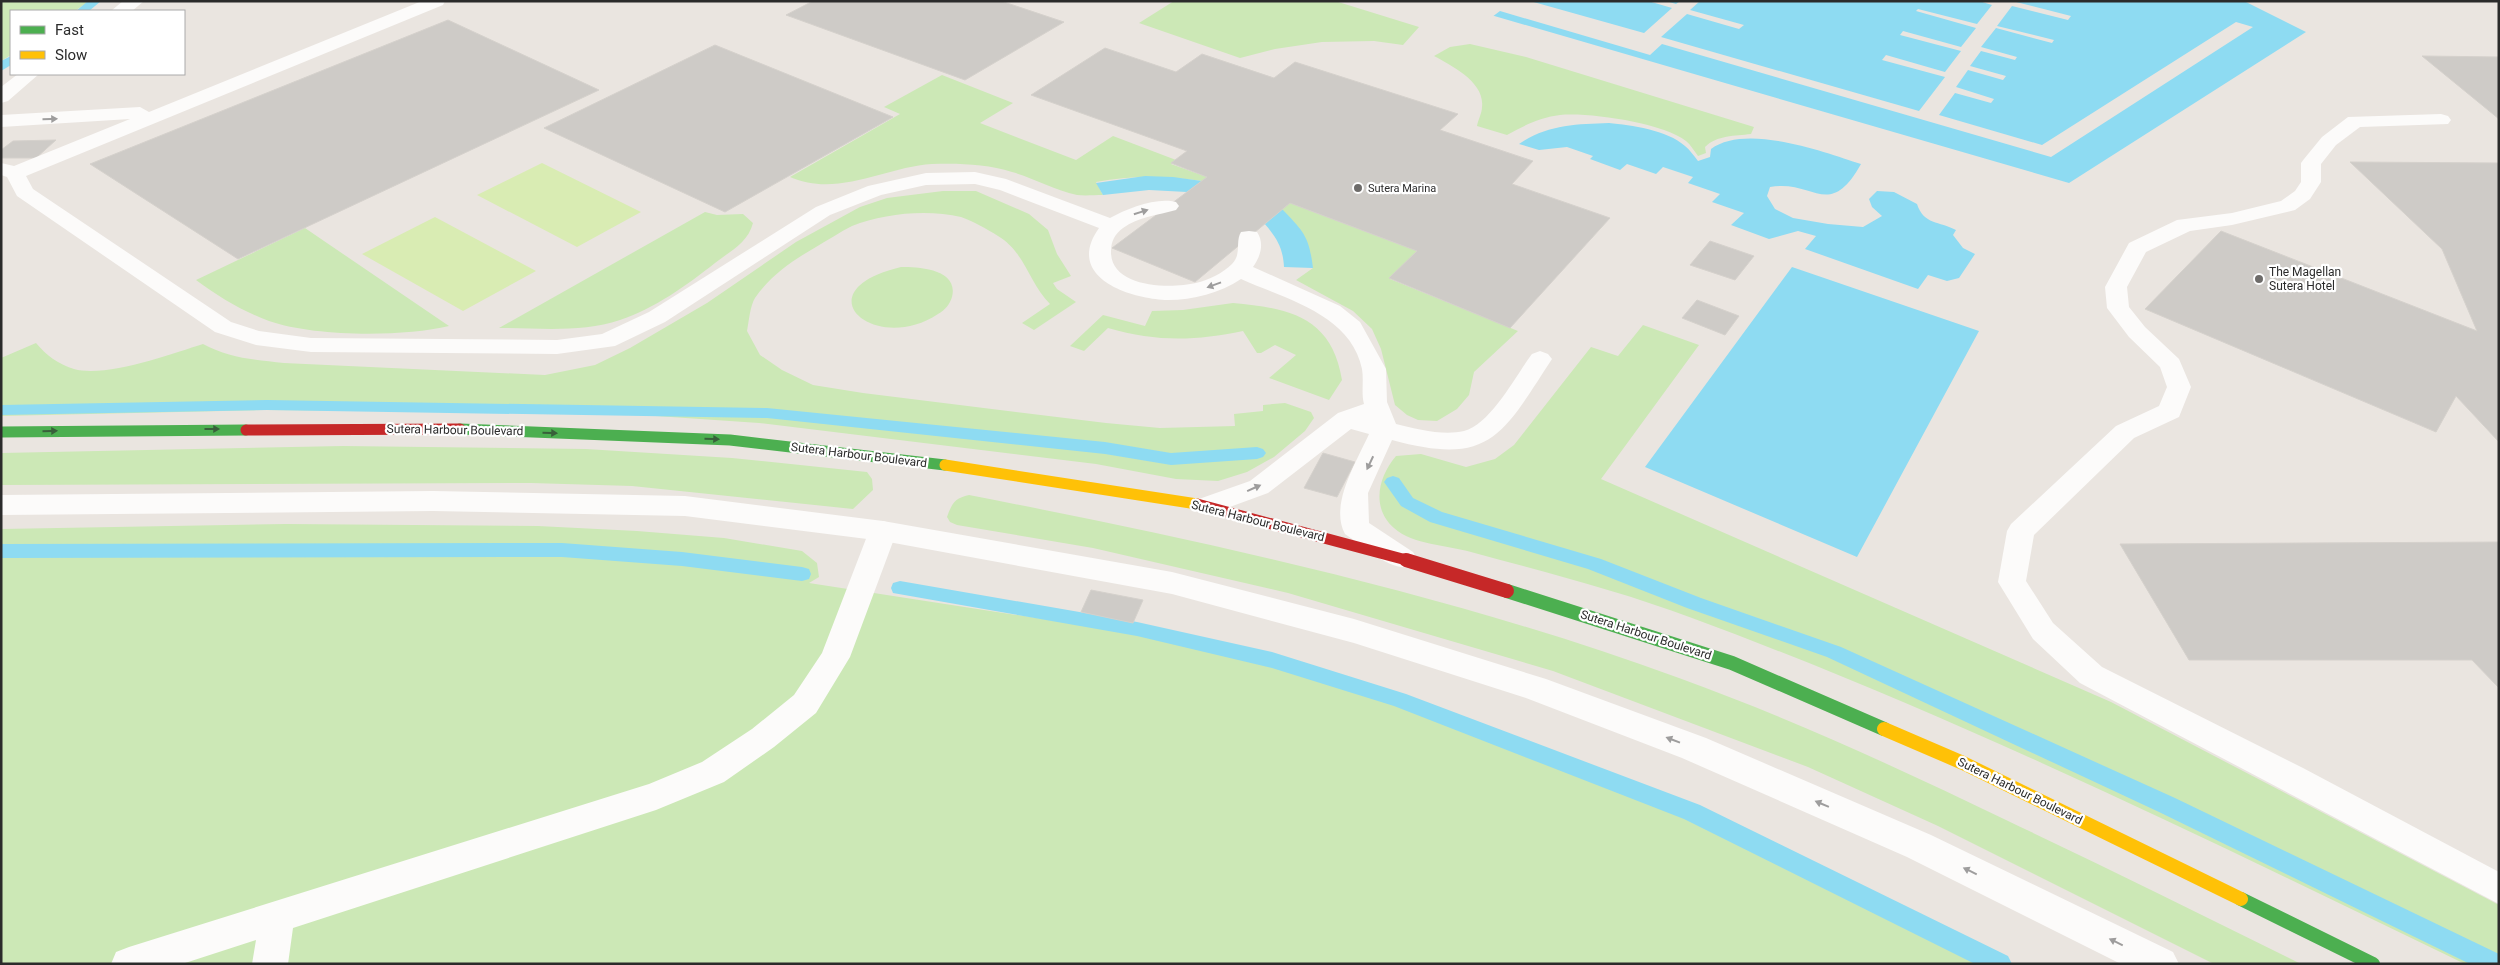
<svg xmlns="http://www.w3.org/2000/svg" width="2500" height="965" font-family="Roboto,sans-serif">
	<rect width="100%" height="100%" fill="#eae5e0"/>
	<!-- green -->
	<path fill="#cce8b6" d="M 1,1 L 89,1 L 75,11 L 11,11 L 11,55 L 1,61 Z
		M 1174,1 L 1335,1 L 1419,27 L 1403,45 L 1374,41 L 1322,42 L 1275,49 L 1240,58 L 1139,23 Z
		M 1470,44 L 1526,57 L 1754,127 L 1751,134 C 1735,136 1717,135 1705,147 L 1706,153 L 1698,156 C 1694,151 1691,145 1686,141 C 1663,123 1589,112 1560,115 C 1541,117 1523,126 1507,135 L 1477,126 C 1478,120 1482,113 1482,107 C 1485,82 1452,66 1434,56 L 1450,47 Z
		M 942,75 L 1013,103 L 980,123 L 1076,160 L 1113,136 L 1176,160 L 1171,164 L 1207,177 L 1202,181 C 1166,176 1132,175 1096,182 L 1103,195 C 1095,195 1085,196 1077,195 C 1054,190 1034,178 1012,172 C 987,164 958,163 932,164 C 885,167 837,198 790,177 L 900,114 L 884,107 Z
		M 943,191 L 976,191 L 1029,214 L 1048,230 L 1057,254 L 1071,276 L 1053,283 L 1057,289 L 1076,302 L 1034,330 L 1022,323 L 1050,304 C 1029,283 1025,252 998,236 C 987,229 973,221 961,217 C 928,209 884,213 852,226 C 840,232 828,240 816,247 C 793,260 770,276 755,298 C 750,306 749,321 747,331 L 760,355 L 782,370 L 813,385 L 863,393 L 1106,423 L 1160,428 L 1235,426 L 1234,414 L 1263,411 L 1263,405 L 1285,403 L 1311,412 L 1314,418 L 1305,431 L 1274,457 L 1247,472 L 1218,481 L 1176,479 L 1096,464 L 759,423 L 612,413 L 264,410 L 1,416 L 1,358 L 36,343 C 46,355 58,364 74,369 C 106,378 171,354 203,344 C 229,358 255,360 284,363 L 545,375 L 595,365 L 630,348 L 707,303 L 796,242 L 860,207 L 887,198 Z
		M 1290,203 L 1417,251 L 1390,279 L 1518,331 L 1474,372 L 1469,395 L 1457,409 L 1437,421 L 1418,420 L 1407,415 L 1395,405 L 1381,349 L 1372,329 L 1353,311 L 1296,280 L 1313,268 L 1282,209 Z
		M 705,212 L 717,215 L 743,214 L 753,223 C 748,243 730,251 715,263 C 687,285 654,309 620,320 C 582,333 538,328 499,328 Z
		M 305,228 L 324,241 L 449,326 C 403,337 315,337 269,321 C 242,311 219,297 196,280 Z
		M 901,267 C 919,267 959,269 952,297 C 950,304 945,310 938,314 C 875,356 800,291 901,267 Z
		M 1233,303 C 1289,308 1332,317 1342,380 L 1329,400 L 1269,378 L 1296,355 L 1275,345 L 1261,353 L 1257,353 L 1243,331 C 1195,341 1156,342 1108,328 L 1084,351 L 1070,346 L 1103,315 L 1145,326 L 1152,311 L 1183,310 Z
		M 1643,325 L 1699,345 L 1601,479 L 2111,702 L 2499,905 L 2499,964 L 2465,964 C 2211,841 1957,716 1692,618 C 1620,591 1545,572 1471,552 C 1447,545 1413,545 1394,528 C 1371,508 1378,477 1396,456 L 1421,454 L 1466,467 L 1495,459 L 1514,445 L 1591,347 L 1618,356 Z
		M 343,446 L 586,449 L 732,458 L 867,472 L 872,479 L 873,490 L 853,509 L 632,486 L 531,483 L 1,485 L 1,453 Z
		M 969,495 C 1209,542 1449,594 1679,678 C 1792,719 1898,768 2006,820 C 2105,867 2203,915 2301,964 L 2214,964 L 1938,826 L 1808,767 L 1553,671 L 1288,593 L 1093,548 L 957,525 L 950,522 L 947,517 C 952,503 955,498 969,495 Z
		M 286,524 L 538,526 L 637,531 L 724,538 L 802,551 L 817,563 L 819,577 L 809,583 L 1134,633 L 1271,663 L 1397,703 L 1690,817 L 1990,964 L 1,964 L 1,529 Z"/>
	<!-- pitch -->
	<path fill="#d9ecb3" d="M 542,163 L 641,212 L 577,247 L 477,195 Z
		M 435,217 L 536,271 L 463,311 L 362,254 Z"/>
	<!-- water -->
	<path fill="#8edbf2" d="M 1443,1 L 2244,1 L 2306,32 L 2069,183 Z
		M 1609,123 C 1631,125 1667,130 1685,146 C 1690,150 1694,156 1698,161 L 1710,157 L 1711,149 C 1746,123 1824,152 1861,164 C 1829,221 1814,179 1770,187 L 1767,196 L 1775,209 L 1793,218 L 1828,224 L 1863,227 L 1882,216 L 1872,207 L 1869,199 L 1877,191 L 1894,192 L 1917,204 C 1924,225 1939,221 1956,230 L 1953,235 L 1963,248 L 1975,254 L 1959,278 L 1947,281 L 1928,275 L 1918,289 L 1805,249 L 1816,236 L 1798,231 L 1769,239 L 1731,225 L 1744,213 L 1712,202 L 1720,194 L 1688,183 L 1693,177 L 1663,167 L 1656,174 L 1627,164 L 1620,170 L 1590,159 L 1593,156 L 1567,147 L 1539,150 L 1519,144 C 1546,125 1576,124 1609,123 Z
		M 1145,176 L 1173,177 L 1202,181 L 1187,192 L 1149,190 L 1103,195 L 1096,183 Z
		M 1282,209 C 1304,232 1309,236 1313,268 L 1284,267 C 1283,248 1277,238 1264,223 Z
		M 1792,267 L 1979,331 L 1857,557 L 1645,467 Z"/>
	<!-- pier -->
	<path fill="#eae5e0" d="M 1443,1 L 1530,1 L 1644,33 L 1672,8 L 1648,1 L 1666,1 L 1676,4 L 1680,1 L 1700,1 L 1690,10 L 1744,25 L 1739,29 L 1687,14 L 1661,37 L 1919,111 L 1945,77 L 1882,60 L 1886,55 L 1945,72 L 1961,51 L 1900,35 L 1903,31 L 1961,47 L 1976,28 L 1916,11 L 1918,9 L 1977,24 L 1992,5 L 1979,1 L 2012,1 L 2071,16 L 2068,20 L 2012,6 L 1997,26 L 2054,40 L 2052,43 L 1996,28 L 1981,47 L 2017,57 L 2015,60 L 1981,51 L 1970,66 L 2006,76 L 2003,80 L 1968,70 L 1956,87 L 1994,99 L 1991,103 L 1955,93 L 1939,115 L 2042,145 L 2236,22 L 2253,27 L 2051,157 L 1662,44 L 1650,55 L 1500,11 L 1492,17 L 1443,4 Z"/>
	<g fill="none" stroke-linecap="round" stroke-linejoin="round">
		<!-- stream -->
		<path fill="#8edbf2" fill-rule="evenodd" d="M 88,1 L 101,1 L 89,11 L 76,11 Z
			M 11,56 L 11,65 L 1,71 L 1,61 Z
			M 267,400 L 767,408 L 1105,442 L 1171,453 L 1257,447 L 1263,449 L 1266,453 L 1263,457 L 1257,459 L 1171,465 L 1105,454 L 767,418 L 267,410 L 1,415 L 1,405 Z
			M 1393,476 L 1399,478 L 1413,498 L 1442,512 L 1601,559 L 1701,598 L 1841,647 L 2175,798 L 2499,954 L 2499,964 L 2470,964 L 2159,812 L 1827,657 L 1687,608 L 1588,569 L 1430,522 L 1401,506 L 1384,482 L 1387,478 Z
			M 562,543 L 682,552 L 802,567 L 809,569 L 811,574 L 809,579 L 802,581 L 682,566 L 562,557 L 1,558 L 1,544 Z
			M 900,581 L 1137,622 L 1272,652 L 1406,694 L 1700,805 L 2008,956 L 2012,964 L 1975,964 L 1684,819 L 1394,706 L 1272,668 L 1137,636 L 893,593 L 891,588 L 893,583 Z"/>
	</g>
	<!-- building -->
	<path fill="#cecbc7" stroke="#d5d1cc" d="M 813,1 L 1001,1 L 1064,22 L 965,80 L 786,15 Z
		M 448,20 L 599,90 L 238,259 L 90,164 Z
		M 715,45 L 893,117 L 725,212 L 544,128 Z
		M 1105,48 L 1176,72 L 1202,54 L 1274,78 L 1295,62 L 1458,114 L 1440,130 L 1533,161 L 1512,184 L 1610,218 L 1510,328 L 1389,278 L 1417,251 L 1290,203 L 1195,282 L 1112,248 L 1207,177 L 1171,163 L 1187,151 L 1031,95 Z
		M 2422,56 L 2499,57 L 2499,119 Z
		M 56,140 L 36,158 L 1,158 L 1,150 L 13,141 Z
		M 2350,162 L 2499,163 L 2499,442 L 2456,396 L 2436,432 L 2145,309 L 2221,231 L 2477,331 L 2442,249 Z
		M 1710,241 L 1754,256 L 1735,280 L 1690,265 Z
		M 1697,300 L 1739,316 L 1725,335 L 1682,318 Z
		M 1323,453 L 1355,462 L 1337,497 L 1304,488 Z
		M 2499,542 L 2499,688 L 2472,660 L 2189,660 L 2120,544 Z
		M 1091,590 L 1143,600 L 1133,623 L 1081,612 Z"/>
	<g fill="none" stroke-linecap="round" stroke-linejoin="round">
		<!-- lane -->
		<path fill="#fcfbfa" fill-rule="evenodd" d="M 422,1 L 445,1 L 443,5 L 26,176 L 33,189 L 231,322 L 259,331 L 311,338 L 557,340 L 602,334 L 649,312 L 816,207 L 868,186 L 926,173 L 975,172 L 1006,179 L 1110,218 C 1128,208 1157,197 1176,202 L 1179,206 L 1176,210 C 1158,215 1138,217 1123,228 C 1115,234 1111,241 1111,251 C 1110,288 1170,289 1196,283 C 1209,280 1223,273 1232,264 C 1242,254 1235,242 1241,232 L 1249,231 L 1257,232 C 1265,244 1260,257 1253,267 L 1340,306 L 1360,322 L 1386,369 L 1387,402 L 1396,424 C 1417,429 1443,436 1464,431 C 1491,424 1516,375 1532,354 L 1540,351 L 1548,354 L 1552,359 C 1502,435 1491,467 1392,440 L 1368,493 L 1369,523 L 1413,552 L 1417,559 L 1413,566 C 1390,573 1364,546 1345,534 C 1329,505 1357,461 1369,434 L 1351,429 L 1268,493 L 1208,515 L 1199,513 L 1195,506 L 1199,499 L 1250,481 L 1338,413 L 1364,404 C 1361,393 1364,381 1362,369 C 1351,314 1285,299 1241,279 C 1220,293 1193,300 1168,300 C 1129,299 1064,277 1099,228 L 1000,190 L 975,184 L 926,185 L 881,195 L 830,215 L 665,322 L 615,346 L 557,354 L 311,352 L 256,345 L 215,332 L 17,196 L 7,177 L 1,175 L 1,163 L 14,166 L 130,119 L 1,127 L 1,115 L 140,107 L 149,112 Z
			M 2441,114 L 2448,116 L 2451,120 L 2448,124 L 2360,127 L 2336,145 L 2321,164 L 2321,182 L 2310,199 L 2295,210 L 2232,225 L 2190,231 L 2146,252 L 2127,287 L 2129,307 L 2145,327 L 2179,359 L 2191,387 L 2179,417 L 2134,438 L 2034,535 L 2026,581 L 2053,623 L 2102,667 L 2303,768 L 2499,872 L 2499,904 L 2080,683 L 2033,639 L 1998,582 L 2007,531 L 2011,524 L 2116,426 L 2159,406 L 2167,387 L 2160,367 L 2129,337 L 2107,308 L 2105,287 L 2129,243 L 2177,220 L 2232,213 L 2281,201 L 2295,191 L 2301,182 L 2301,163 L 2304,159 L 2322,137 L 2348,117 Z
			M 883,521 L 893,524 L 897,531 L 850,657 L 816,713 L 774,747 L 724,782 L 656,810 L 293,928 L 288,964 L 252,964 L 256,940 L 182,964 L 111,964 L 116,952 L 129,947 L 649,784 L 702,762 L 752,729 L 794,695 L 822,653 L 869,531 L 873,524 Z"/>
		<!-- street -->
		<path fill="#fcfbfa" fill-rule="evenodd" d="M 123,1 L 144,1 L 132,11 L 111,11 Z
			M 18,74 L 39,74 L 8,101 L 1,103 L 1,87 Z
			M 433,491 L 685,496 L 883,521 L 1172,572 L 1354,619 L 1546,679 L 1706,738 L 1931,835 L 2173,952 L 2179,964 L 2121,964 L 1907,857 L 1682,758 L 1526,698 L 1354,643 L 1172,594 L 883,541 L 685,516 L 433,511 L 1,515 L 1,495 Z"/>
		<!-- fast-far1 -->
		<path stroke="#4caf50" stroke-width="11" d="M 460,429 L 730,440 L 945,465
			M 1,432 L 246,430"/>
		<!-- fast -->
		<path stroke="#4caf50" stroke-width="14" d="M 1507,591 L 1732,663 L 1884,729
			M 2241,899 L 2373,964"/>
		<!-- slow-far1 -->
		<path stroke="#ffc107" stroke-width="11" d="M 945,465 L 1197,504"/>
		<!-- slow -->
		<path stroke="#ffc107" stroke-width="14" d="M 1884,729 L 1963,763 L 2241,899"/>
		<!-- jam-far1 -->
		<path stroke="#c62828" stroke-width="11" d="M 246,430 L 460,429
			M 1197,504 L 1410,561"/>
		<!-- jam -->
		<path stroke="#c62828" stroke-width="14" d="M 1406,560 L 1507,591"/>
	</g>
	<!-- one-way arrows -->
	<defs><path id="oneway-solid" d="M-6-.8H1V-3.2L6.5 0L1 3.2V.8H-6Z" transform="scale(1.25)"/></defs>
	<g fill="#9e9d9d">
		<use href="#oneway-solid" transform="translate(50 119) rotate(-2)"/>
		<use href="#oneway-solid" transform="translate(1141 212) rotate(-18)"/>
		<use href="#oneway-solid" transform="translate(1214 285) rotate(160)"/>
		<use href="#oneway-solid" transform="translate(1370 463) rotate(115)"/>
		<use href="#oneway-solid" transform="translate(1254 488) rotate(-24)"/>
		<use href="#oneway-solid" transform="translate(1673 740) rotate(-159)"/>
		<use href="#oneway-solid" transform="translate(1822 804) rotate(-157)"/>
		<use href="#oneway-solid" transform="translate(1970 871) rotate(-154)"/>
		<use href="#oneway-solid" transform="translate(2116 942) rotate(-154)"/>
	</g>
	<g fill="#38603a">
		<use href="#oneway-solid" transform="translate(212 429)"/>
		<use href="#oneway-solid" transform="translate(50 431) rotate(-1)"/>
		<use href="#oneway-solid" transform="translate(550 433) rotate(2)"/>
		<use href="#oneway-solid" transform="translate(712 439) rotate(2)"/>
	</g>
	<!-- markers -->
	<g fill="#6e6c6a" stroke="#fff" stroke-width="2">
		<circle cx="1358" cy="188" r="5"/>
		<circle cx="2259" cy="279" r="5"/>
	</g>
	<g text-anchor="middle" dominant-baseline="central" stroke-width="4.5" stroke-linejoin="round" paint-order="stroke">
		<!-- far-poi labels -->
		<g font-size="11" fill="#2b2b2b" stroke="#fff" text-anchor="start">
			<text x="1368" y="188">Sutera Marina</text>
		</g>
		<!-- poi labels -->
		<g font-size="12" fill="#2b2b2b" stroke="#fff" text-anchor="start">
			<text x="2269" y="272">The Magellan<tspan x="2269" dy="14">Sutera Hotel</tspan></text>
		</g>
		<!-- street labels -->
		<g font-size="12" fill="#2b2b2b" stroke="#fff">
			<text transform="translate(455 430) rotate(1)">Sutera Harbour Boulevard</text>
			<text transform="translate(859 455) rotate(7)">Sutera Harbour Boulevard</text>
			<text transform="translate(1258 521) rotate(14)">Sutera Harbour Boulevard</text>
			<text transform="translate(1646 635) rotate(18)">Sutera Harbour Boulevard</text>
			<text transform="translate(2020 791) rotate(26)">Sutera Harbour Boulevard</text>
		</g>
	</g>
	<!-- border -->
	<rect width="2500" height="965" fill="none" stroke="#2b2b2b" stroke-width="5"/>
	<!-- legend -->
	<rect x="10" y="10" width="175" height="65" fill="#ffffff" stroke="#aaaaaa"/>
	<rect x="20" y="26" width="25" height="8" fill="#4caf50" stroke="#aaaaaa"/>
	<text x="55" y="35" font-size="15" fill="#2b2b2b">Fast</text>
	<rect x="20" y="51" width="25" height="8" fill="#ffc107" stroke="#aaaaaa"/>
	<text x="55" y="60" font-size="15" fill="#2b2b2b">Slow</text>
</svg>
